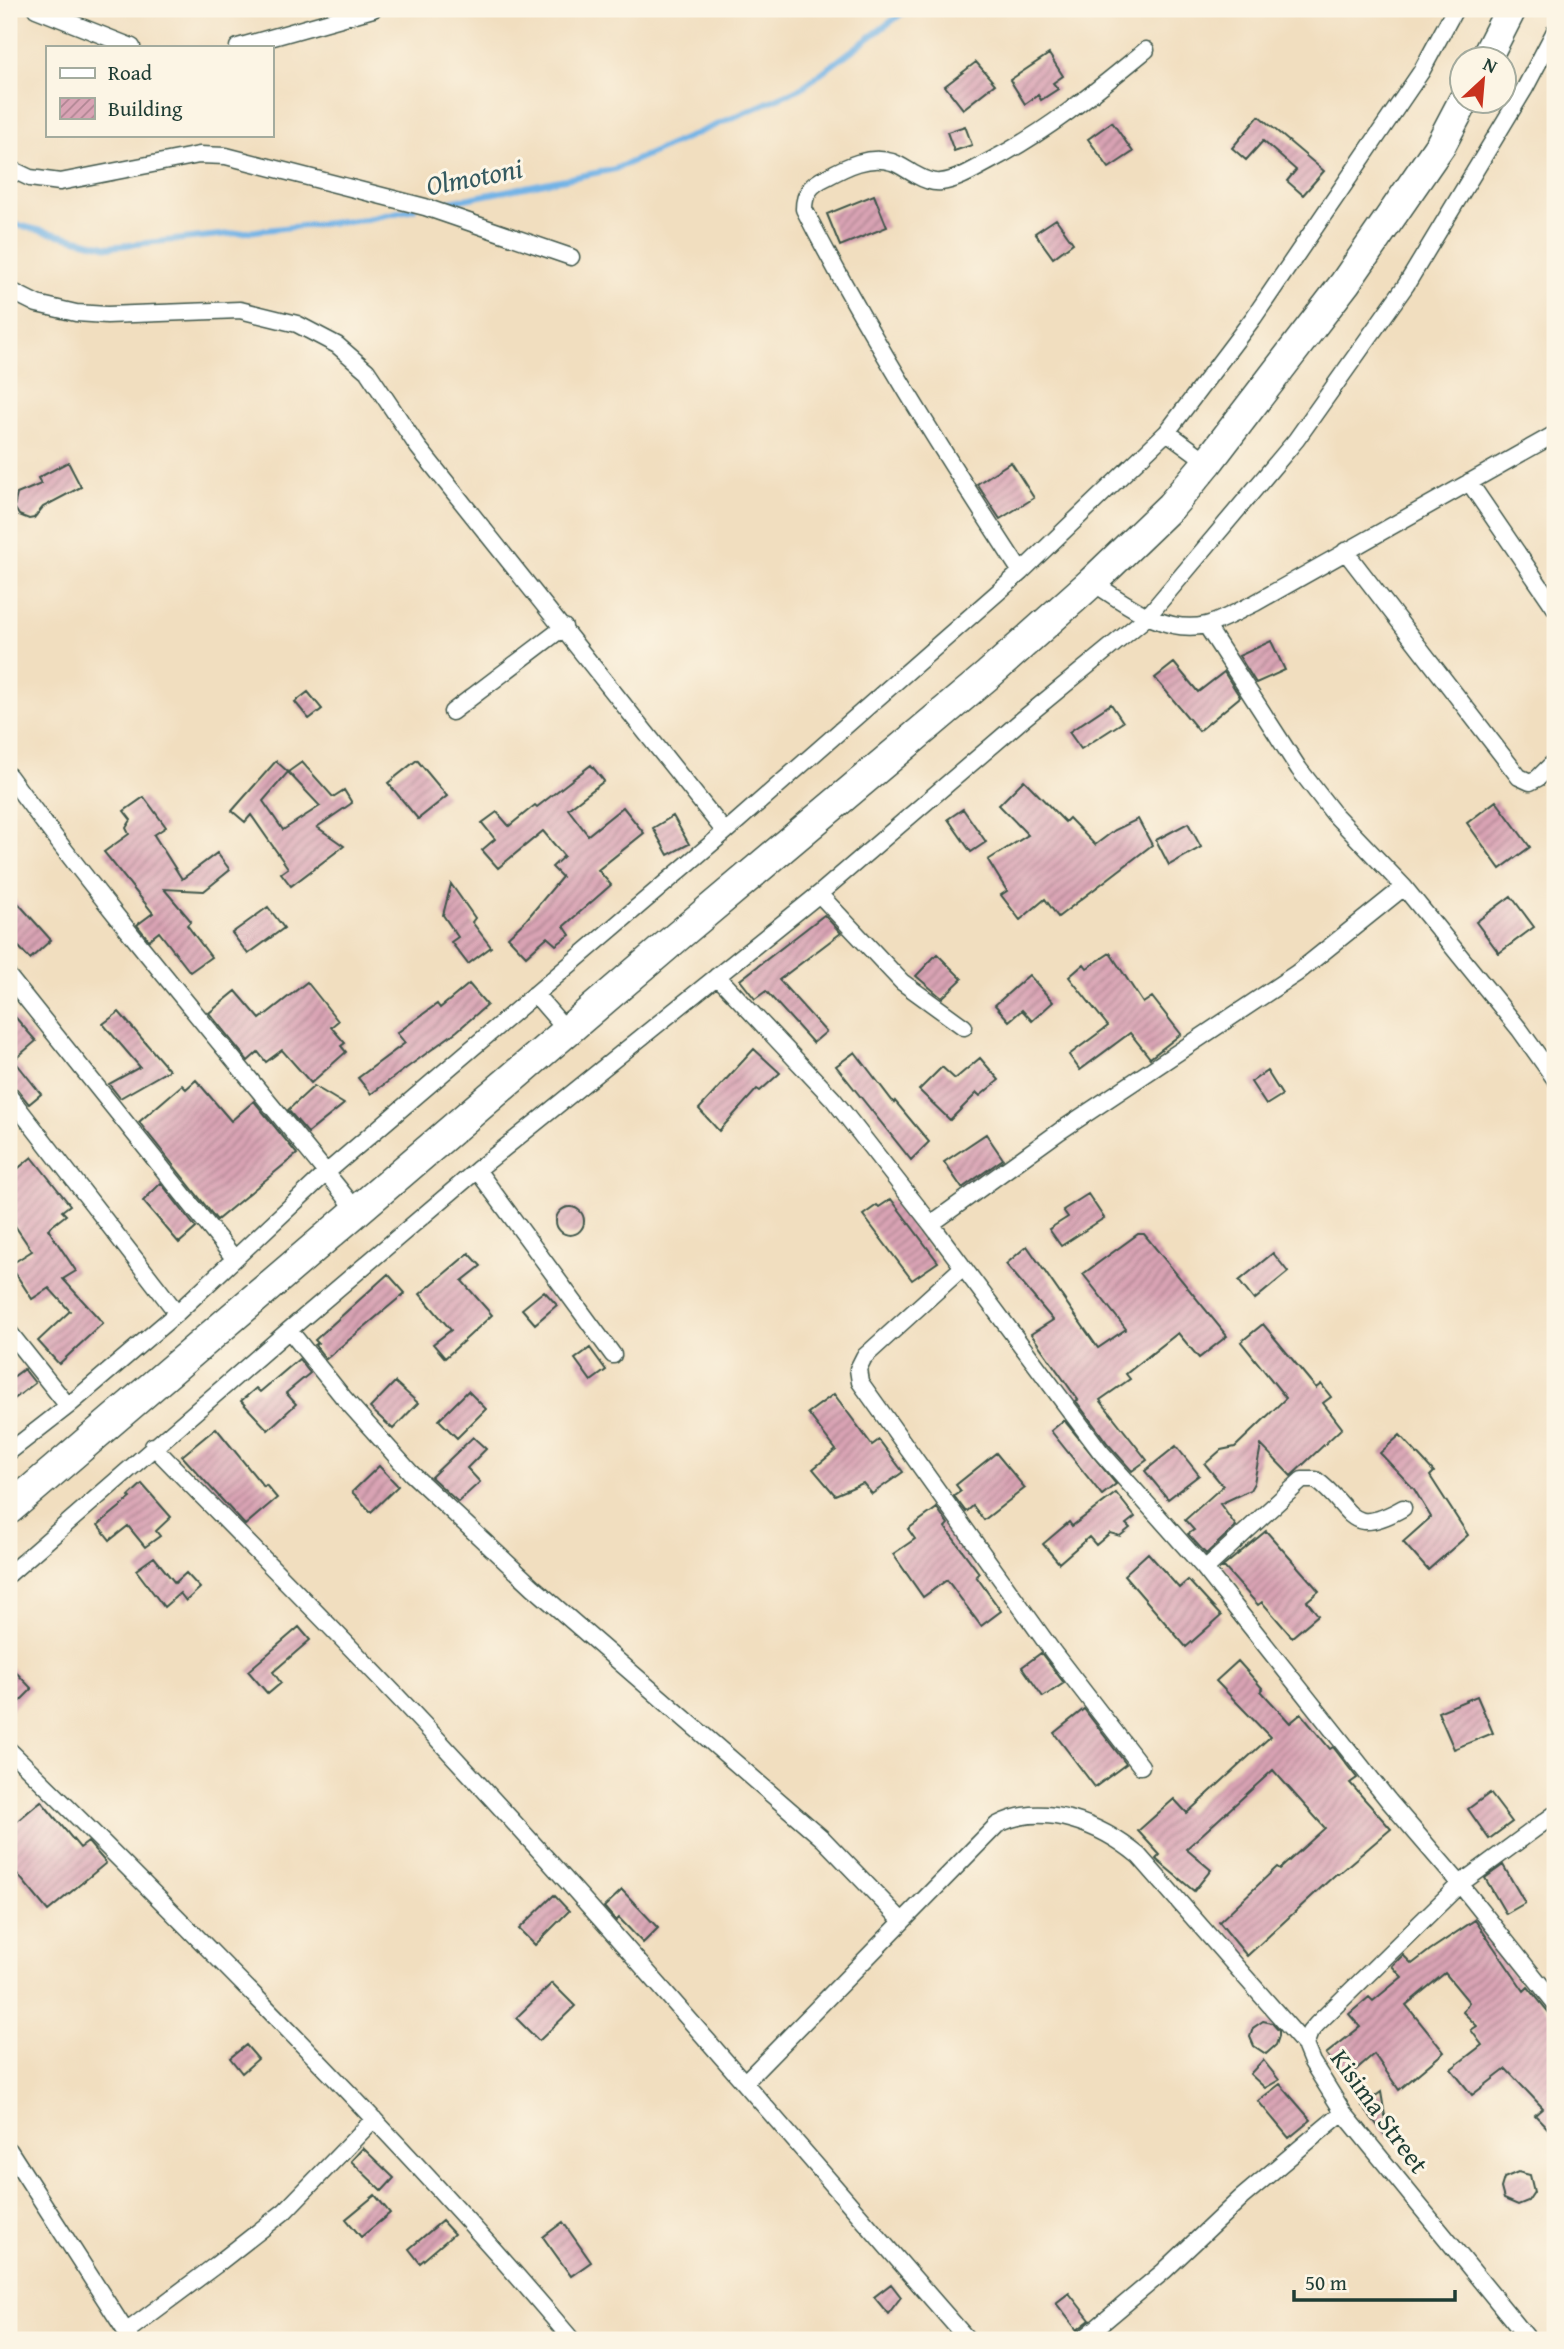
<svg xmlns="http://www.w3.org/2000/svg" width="1564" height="2349" font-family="'Gentium Book Plus',serif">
	<defs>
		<pattern id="building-hatch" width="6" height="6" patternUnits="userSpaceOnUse" patternTransform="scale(1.75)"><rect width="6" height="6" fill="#d9a3b4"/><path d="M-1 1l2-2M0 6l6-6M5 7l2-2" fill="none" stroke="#af8693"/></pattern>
	</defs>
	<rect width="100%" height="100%" fill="#fcf5e5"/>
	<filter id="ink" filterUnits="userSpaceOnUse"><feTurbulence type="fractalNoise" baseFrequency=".0143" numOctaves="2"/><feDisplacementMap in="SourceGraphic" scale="14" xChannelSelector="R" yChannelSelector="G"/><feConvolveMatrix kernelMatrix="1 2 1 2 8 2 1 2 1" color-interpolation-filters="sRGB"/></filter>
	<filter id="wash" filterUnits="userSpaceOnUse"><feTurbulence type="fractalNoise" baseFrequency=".00686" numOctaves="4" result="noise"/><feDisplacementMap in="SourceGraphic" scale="28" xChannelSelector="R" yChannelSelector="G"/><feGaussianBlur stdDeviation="1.57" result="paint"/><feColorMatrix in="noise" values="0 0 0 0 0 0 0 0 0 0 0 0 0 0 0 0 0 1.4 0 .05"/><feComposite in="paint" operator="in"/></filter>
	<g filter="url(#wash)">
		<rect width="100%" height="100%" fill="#f1debf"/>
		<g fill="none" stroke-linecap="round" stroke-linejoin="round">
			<!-- stream -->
			<path stroke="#72b3e6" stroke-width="6" d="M 435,205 L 615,169 L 801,88 L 908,9
				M 9,223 L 109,247 L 366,219 L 414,209"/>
		</g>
		<g id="blocks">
			<!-- building -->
			<path fill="url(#building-hatch)" fill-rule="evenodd" d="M 1049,54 L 1063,76 L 1053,83 L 1058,89 L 1041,100 L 1038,95 L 1025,104 L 1010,80 Z
				M 976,62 L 995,84 L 963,109 L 945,86 Z
				M 1259,116 L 1324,171 L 1303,195 L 1287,181 L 1296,170 L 1263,141 L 1246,160 L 1232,148 Z
				M 1112,122 L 1133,152 L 1109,168 L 1088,139 Z
				M 965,126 L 972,145 L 954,151 L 947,132 Z
				M 874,195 L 887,227 L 840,246 L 827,214 Z
				M 1056,219 L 1073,243 L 1053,258 L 1035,233 Z
				M 68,462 L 81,487 L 43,507 L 34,518 L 29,519 L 19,515 L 14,507 L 17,494 L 41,484 L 38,478 Z
				M 1011,462 L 1034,498 L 1000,519 L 977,484 Z
				M 1271,641 L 1285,670 L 1256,683 L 1239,656 Z
				M 1174,663 L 1198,692 L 1224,672 L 1240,697 L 1199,731 L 1155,678 Z
				M 308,692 L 322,709 L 309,719 L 295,702 Z
				M 1111,704 L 1123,722 L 1081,749 L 1069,732 Z
				M 417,760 L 447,796 L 418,819 L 388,783 Z
				M 276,761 L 288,772 L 302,762 L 333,797 L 344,790 L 352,803 L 317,827 L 344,846 L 291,886 L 281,873 L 288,868 L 251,815 L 245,822 L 232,811 ZM 288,772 L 320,806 L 283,830 L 263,801 Z
				M 591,765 L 604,781 L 568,809 L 588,835 L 623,807 L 644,833 L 598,870 L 611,885 L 564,926 L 570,935 L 556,945 L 547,937 L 526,956 L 508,937 L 526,920 L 562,877 L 552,867 L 564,856 L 543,831 L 498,868 L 482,850 L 495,839 L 482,823 L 497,812 L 509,826 L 535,805 L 537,807 Z
				M 1024,780 L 1065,822 L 1069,818 L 1095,845 L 1115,830 L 1138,819 L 1152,845 L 1058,917 L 1045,899 L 1020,920 L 1001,895 L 1007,891 L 988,860 L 1028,835 L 999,805 Z
				M 144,797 L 166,827 L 154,835 L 182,879 L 217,853 L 230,870 L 204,891 L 164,889 L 191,921 L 187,925 L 211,957 L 190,972 L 159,932 L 149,940 L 137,925 L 153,913 L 104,852 L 129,834 L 126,828 L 131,820 L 124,811 Z
				M 1496,801 L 1530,847 L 1500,869 L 1467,823 Z
				M 963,809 L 986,842 L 971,852 L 948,819 Z
				M 673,816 L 689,844 L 668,855 L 653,828 Z
				M 1188,823 L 1201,847 L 1169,865 L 1156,840 Z
				M 451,884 L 475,918 L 472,922 L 491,947 L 468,964 L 451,942 L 458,937 L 443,915 Z
				M 9,893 L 51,940 L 30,959 L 17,945 L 9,952 Z
				M 1511,896 L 1534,927 L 1499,953 L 1476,922 Z
				M 268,907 L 284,928 L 248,954 L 232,933 Z
				M 824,915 L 841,933 L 779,980 L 826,1032 L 813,1043 L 766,991 L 755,999 L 740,980 Z
				M 1110,953 L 1143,1003 L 1152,997 L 1181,1034 L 1150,1058 L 1130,1033 L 1080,1070 L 1069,1055 L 1108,1026 L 1069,977 L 1084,964 L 1087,968 Z
				M 937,954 L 962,979 L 942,998 L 916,976 Z
				M 1029,975 L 1053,1002 L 1032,1021 L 1022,1010 L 1009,1021 L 995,1005 Z
				M 307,982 L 338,1021 L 331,1027 L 345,1043 L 341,1046 L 346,1052 L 311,1083 L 282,1050 L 266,1062 L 258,1052 L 248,1061 L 209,1013 L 236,991 L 260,1019 Z
				M 469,984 L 487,1005 L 457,1031 L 371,1094 L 358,1078 L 405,1043 L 397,1033 L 437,1004 L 440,1008 Z
				M 9,1010 L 36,1041 L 14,1060 L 41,1094 L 29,1104 L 17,1089 L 9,1086 Z
				M 119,1012 L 169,1070 L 120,1098 L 109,1084 L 140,1067 L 103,1024 Z
				M 754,1049 L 780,1073 L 760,1091 L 757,1089 L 719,1131 L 699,1109 Z
				M 855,1052 L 894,1103 L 895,1101 L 929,1142 L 911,1160 L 836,1066 Z
				M 980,1058 L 999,1080 L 980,1096 L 977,1093 L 950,1120 L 919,1090 L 942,1067 L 955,1079 Z
				M 1267,1071 L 1282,1095 L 1266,1105 L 1251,1082 Z
				M 196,1080 L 231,1121 L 254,1101 L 297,1154 L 217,1220 L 139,1122 L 182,1085 L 186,1089 Z
				M 314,1086 L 344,1104 L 308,1133 L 288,1110 Z
				M 986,1134 L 1003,1159 L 962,1188 L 944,1162 Z
				M 32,1157 L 70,1205 L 62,1211 L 66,1215 L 48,1229 L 76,1271 L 63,1279 L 103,1323 L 59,1364 L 38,1341 L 70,1311 L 49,1288 L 32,1299 L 10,1265 L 32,1251 L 9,1217 L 9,1176 Z
				M 161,1183 L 196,1228 L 179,1243 L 143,1201 Z
				M 1088,1194 L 1104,1218 L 1061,1246 L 1049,1229 L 1068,1217 L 1063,1210 Z
				M 891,1199 L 938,1262 L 912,1280 L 863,1215 L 877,1205 L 879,1207 Z
				M556 1221a14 14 0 1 1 28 0a14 14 0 1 1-28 0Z
				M 1138,1234 L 1144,1234 L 1227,1336 L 1199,1358 L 1178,1333 L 1126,1374 L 1130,1379 L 1100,1400 L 1147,1460 L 1132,1471 L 1108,1444 L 1076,1401 L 1078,1400 L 1031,1334 L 1053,1320 L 1006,1264 L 1027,1246 L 1098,1348 L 1126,1329 L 1083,1274 Z
				M 469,1253 L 481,1266 L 462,1281 L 492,1315 L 445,1358 L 433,1344 L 451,1330 L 420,1294 Z
				M 1273,1253 L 1288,1272 L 1254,1300 L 1239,1281 Z
				M 388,1274 L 405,1293 L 326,1359 L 315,1345 L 318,1343 L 315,1340 Z
				M 544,1291 L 557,1305 L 535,1324 L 522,1309 Z
				M 1263,1324 L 1316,1388 L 1321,1384 L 1331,1397 L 1323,1403 L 1342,1428 L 1291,1476 L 1261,1445 L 1254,1483 L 1250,1490 L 1220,1504 L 1236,1526 L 1206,1554 L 1188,1534 L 1194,1530 L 1185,1520 L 1223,1486 L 1205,1464 L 1221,1450 L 1235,1447 L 1286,1398 L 1241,1342 Z
				M 590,1348 L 606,1370 L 591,1381 L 575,1359 Z
				M 299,1359 L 310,1373 L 286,1393 L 296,1404 L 268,1430 L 241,1401 L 256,1388 L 260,1392 Z
				M 24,1369 L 35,1383 L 9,1403 L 9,1380 Z
				M 395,1382 L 418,1403 L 393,1429 L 370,1408 Z
				M 468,1391 L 486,1409 L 457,1438 L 439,1420 Z
				M 834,1394 L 872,1445 L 879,1440 L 903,1472 L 872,1494 L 863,1483 L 835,1495 L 813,1469 L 836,1450 L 808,1413 Z
				M 1064,1420 L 1116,1484 L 1102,1495 L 1051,1431 Z
				M 216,1428 L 264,1487 L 266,1485 L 277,1498 L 245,1525 L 182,1456 Z
				M 1400,1435 L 1434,1472 L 1430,1476 L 1468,1535 L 1428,1570 L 1403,1542 L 1431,1517 L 1414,1489 L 1380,1453 Z
				M 473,1437 L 486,1449 L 467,1468 L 480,1482 L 458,1502 L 431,1477 Z
				M 1176,1446 L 1199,1475 L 1168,1499 L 1145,1471 Z
				M 996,1453 L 1025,1488 L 984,1520 L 973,1506 L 966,1512 L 954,1496 L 961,1491 L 956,1485 Z
				M 379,1466 L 398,1486 L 371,1512 L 352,1492 Z
				M 142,1484 L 171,1517 L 156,1531 L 160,1536 L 145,1547 L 128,1526 L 110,1540 L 98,1525 L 131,1498 L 129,1496 Z
				M 1116,1493 L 1135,1517 L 1126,1524 L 1130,1528 L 1120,1536 L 1110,1533 L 1096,1545 L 1089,1537 L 1059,1563 L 1043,1544 L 1069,1522 L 1072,1526 Z
				M 937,1508 L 948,1524 L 945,1527 L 979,1573 L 976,1576 L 1001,1611 L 981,1626 L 947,1580 L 923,1597 L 893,1554 L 915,1539 L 908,1529 Z
				M 1266,1531 L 1319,1591 L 1307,1601 L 1318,1615 L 1292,1637 L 1262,1602 L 1258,1605 L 1224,1567 L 1219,1570 Z
				M 1148,1553 L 1179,1588 L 1188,1580 L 1221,1616 L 1186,1647 L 1124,1575 Z
				M 154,1557 L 175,1583 L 186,1573 L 200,1588 L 186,1601 L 180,1593 L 164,1607 L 136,1570 Z
				M 299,1627 L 310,1640 L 273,1672 L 281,1683 L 268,1694 L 248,1671 Z
				M 1041,1653 L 1064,1683 L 1043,1697 L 1022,1667 Z
				M 1238,1661 L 1263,1689 L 1261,1691 L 1290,1723 L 1301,1714 L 1330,1749 L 1333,1747 L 1357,1778 L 1350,1783 L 1391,1829 L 1338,1874 L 1336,1874 L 1247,1956 L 1219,1922 L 1277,1867 L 1280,1869 L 1325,1828 L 1273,1770 L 1186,1849 L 1211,1870 L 1194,1891 L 1158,1861 L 1156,1859 L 1160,1855 L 1138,1831 L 1174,1799 L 1187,1813 L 1270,1737 L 1216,1681 Z
				M 9,1665 L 32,1689 L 9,1712 Z
				M 1477,1696 L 1493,1733 L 1454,1749 L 1438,1712 Z
				M 1084,1709 L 1126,1764 L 1095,1787 L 1054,1733 Z
				M 1490,1793 L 1512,1822 L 1489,1839 L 1468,1809 Z
				M 41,1801 L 80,1848 L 88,1842 L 106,1863 L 48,1911 L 9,1864 L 9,1828 Z
				M 1503,1865 L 1525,1903 L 1506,1914 L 1485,1878 Z
				M 622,1890 L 658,1928 L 643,1943 L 619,1918 L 616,1921 L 604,1907 Z
				M 554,1895 L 569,1911 L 535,1945 L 519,1929 Z
				M 1475,1920 L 1524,1991 L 1528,1987 L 1555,2020 L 1555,2136 L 1535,2115 L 1543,2108 L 1506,2069 L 1472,2095 L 1451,2069 L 1482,2045 L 1471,2030 L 1477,2026 L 1463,2012 L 1469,2002 L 1445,1973 L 1406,2005 L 1444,2052 L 1399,2090 L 1374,2054 L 1346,2078 L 1326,2054 L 1360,2027 L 1349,2014 L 1369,1997 L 1373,2001 L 1402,1977 L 1392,1966 L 1403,1955 L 1412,1964 L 1430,1950 Z
				M 552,1983 L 575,2006 L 539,2041 L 516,2018 Z
				M 1263,2021 L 1272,2023 L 1279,2031 L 1279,2036 L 1276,2045 L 1266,2054 L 1254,2046 L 1250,2037 L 1253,2028 Z
				M 246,2045 L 258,2059 L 242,2073 L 230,2058 Z
				M 1263,2060 L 1279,2080 L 1265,2088 L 1250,2074 Z
				M 1280,2084 L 1311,2120 L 1289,2138 L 1258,2101 Z
				M 1381,2092 L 1389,2140 L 1362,2106 Z
				M 363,2148 L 394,2178 L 382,2191 L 351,2161 Z
				M 1518,2172 L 1530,2175 L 1534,2192 L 1528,2201 L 1518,2205 L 1504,2199 L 1501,2188 L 1504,2178 Z
				M 375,2195 L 390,2213 L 361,2237 L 346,2219 Z
				M 442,2221 L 454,2234 L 420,2263 L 409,2249 Z
				M 563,2222 L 591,2262 L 571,2276 L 543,2237 Z
				M 891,2284 L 901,2297 L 888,2314 L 874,2297 Z
				M 1069,2293 L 1090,2320 L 1077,2330 L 1056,2303 Z"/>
		</g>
	</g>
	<g filter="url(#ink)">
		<use href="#blocks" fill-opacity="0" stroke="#3e5549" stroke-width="2"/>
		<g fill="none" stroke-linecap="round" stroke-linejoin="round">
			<defs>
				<path id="street" d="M 36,9 L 132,47
					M 238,47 L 373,9
					M 9,168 L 30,178 L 60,182 L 199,155 L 226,156 L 425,207 L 571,257
					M 9,290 L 37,304 L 76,313 L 107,315 L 240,310 L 297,324 L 337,345 L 367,371 L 418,447 L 725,832
					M 1167,432 L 1208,462
					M 1469,482 L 1555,608
					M 1345,551 L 1519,777 L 1530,782 L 1538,778 L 1555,761
					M 1021,572 C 944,454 868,334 804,209 C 804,192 812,184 827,177 C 847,166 869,155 892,162 C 901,165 908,171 916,175 C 923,179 933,183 941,182 C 958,180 975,169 990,161 C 1048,131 1096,91 1146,50
					M 1092,582 C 1125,603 1164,635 1206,625 C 1222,621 1240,610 1255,603 L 1555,434
					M 1206,625 L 1299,769 L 1334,814 L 1404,887 L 1520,1030 L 1555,1079
					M 452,712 L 564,627
					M 9,776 C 119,926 241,1066 357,1211
					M 819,894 L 902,982 L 964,1027
					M 717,976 L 833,1099 L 931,1224 L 1100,1451 L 1205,1569 L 1388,1800 L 1460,1884 L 1555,2003
					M 9,977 L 234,1258
					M 535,994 L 567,1031
					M 9,1096 L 177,1313
					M 477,1170 L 613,1355
					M 931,1224 L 1060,1131 L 1297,973 L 1404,887
					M 963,1267 L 864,1357 L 858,1369 L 860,1382 L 1053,1652 L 1141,1766
					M 289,1330 L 343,1397 L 411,1473 L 533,1587 L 823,1839 L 902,1921
					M 9,1332 L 68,1406
					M 153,1446 C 249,1545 348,1642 441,1743 C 622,1938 793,2140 968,2340
					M 9,1452 L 68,1406 L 177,1313 L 326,1173 L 725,832 L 1021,572 L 1167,432 L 1254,317 L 1421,72 L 1455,9
					M 1205,1569 L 1302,1480 L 1316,1480 C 1354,1507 1346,1540 1403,1508
					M 9,1574 L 289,1330 L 477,1170 L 819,894 L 1023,719 L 1147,617 L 1296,440 L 1406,285 L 1525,88 L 1555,31
					M 9,1750 C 93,1831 174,1914 256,1997 C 365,2108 472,2221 572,2340
					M 745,2082 L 997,1825 C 1043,1800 1102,1825 1139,1856 L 1305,2045
					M 9,2150 L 130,2338
					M 126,2332 L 216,2265 L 285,2211 L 374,2119
					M 1082,2340 L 1164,2271 L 1241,2198 L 1343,2112
					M 1529,2340 L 1343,2112 L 1312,2062 L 1305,2045 L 1310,2032 L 1317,2024 L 1460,1884 L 1555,1814"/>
				<path id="highway" d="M 1485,60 L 1511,9
					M 9,1509 L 678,936 L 988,675 L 1092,582 L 1171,506 L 1208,462 L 1345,283 L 1441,144 L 1463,102"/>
			</defs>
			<!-- street casing -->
			<use href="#street" stroke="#3e5549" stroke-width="19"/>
			<!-- highway casing -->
			<use href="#highway" stroke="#3e5549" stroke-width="33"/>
			<!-- street -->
			<use href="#street" stroke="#fff" stroke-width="16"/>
			<!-- highway -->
			<use href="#highway" stroke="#fff" stroke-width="30"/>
		</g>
	</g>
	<g text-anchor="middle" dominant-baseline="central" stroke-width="6" stroke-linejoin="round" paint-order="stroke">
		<!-- street labels -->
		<g font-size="26" fill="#1f3d34" stroke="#fcf5e5">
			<text transform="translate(1380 2111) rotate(54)">Kisima Street</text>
		</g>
		<!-- water labels -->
		<g font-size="28" font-style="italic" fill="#345a60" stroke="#fcf5e5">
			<text transform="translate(474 176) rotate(-11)">Olmotoni</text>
		</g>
	</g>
	<!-- margin -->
	<rect width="1564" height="2349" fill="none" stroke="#fcf5e5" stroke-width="35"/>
	<!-- legend -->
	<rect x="46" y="46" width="228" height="91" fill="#fcf5e5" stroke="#a4ab9e" stroke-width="2"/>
	<rect x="60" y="68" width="35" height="10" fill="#ffffff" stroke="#a4ab9e" stroke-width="2"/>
	<text x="108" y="80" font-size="21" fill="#1f3d34">Road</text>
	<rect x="60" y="98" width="35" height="21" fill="url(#building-hatch)" stroke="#a4ab9e" stroke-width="2"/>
	<text x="108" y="116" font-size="21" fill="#1f3d34">Building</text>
	<!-- north arrow -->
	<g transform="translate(1483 80) rotate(26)"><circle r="33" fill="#fcf5e5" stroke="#a4ab9e" stroke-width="2"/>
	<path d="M0-5L12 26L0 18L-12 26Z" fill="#c8321e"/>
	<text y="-10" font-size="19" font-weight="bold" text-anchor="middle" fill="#1f3d34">N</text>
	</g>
	<!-- scale -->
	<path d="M1294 2290v10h161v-10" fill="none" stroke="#1f3d34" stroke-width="3.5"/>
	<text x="1305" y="2290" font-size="21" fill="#1f3d34" stroke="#fcf5e5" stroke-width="5" paint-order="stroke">50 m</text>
</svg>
